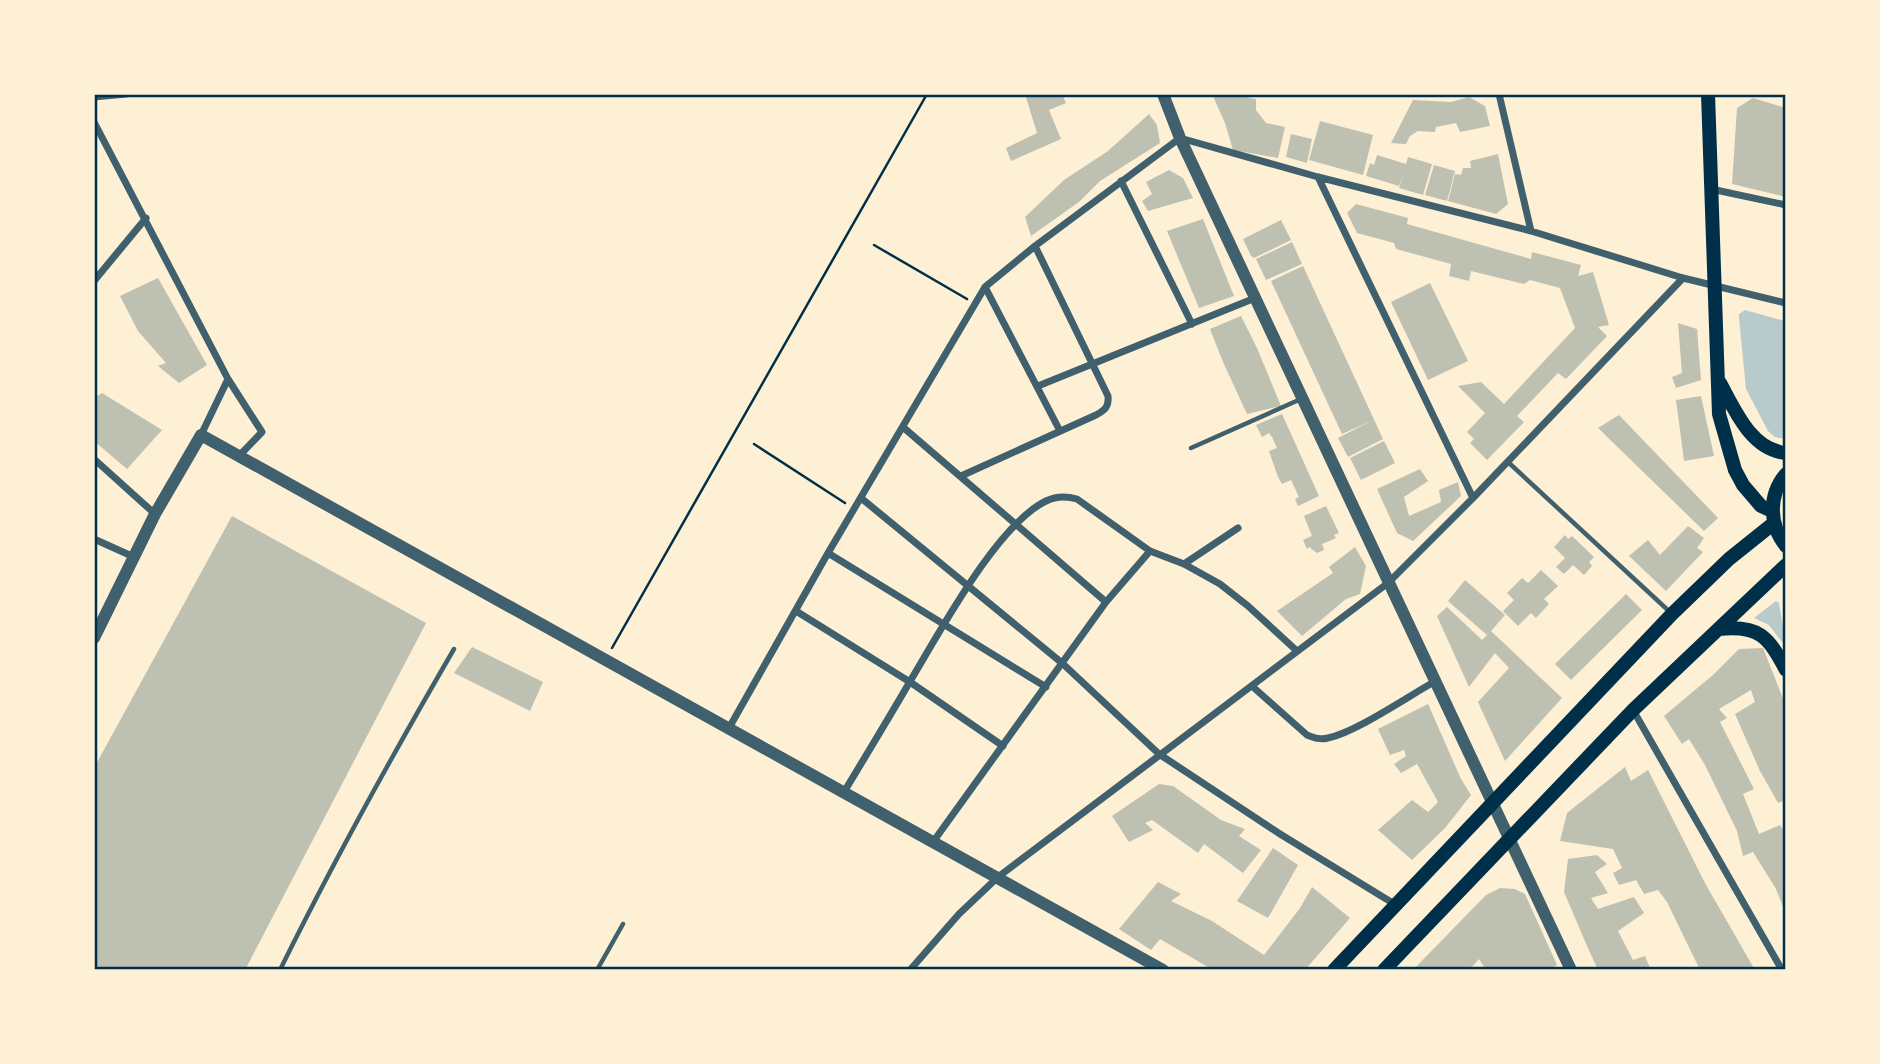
<svg xmlns="http://www.w3.org/2000/svg" width="1880" height="1064" font-family="'DM Sans',sans-serif">
	<rect width="100%" height="100%" fill="#fdf0d5"/>
	<!-- green -->
	<path fill="#b9caca" d="M 1745,310 L 1785,321 L 1785,439 L 1775,437 L 1768,431 L 1746,389 L 1739,318 L 1739,314 Z
		M 1776,601 L 1779,603 L 1785,640 L 1782,642 L 1769,625 L 1754,618 Z"/>
	<!-- building -->
	<path fill="#bec0b2" d="M 1025,94 L 1062,94 L 1066,103 L 1049,110 L 1061,139 L 1011,161 L 1006,148 L 1037,133 Z
		M 1212,94 L 1247,94 L 1249,98 L 1256,99 L 1256,110 L 1266,123 L 1285,127 L 1278,158 L 1233,150 L 1225,123 Z
		M 1469,97 L 1485,106 L 1490,126 L 1460,132 L 1456,123 L 1436,127 L 1435,132 L 1418,131 L 1410,136 L 1406,144 L 1391,143 L 1413,100 L 1451,102 Z
		M 1753,98 L 1786,108 L 1786,197 L 1732,184 L 1737,108 Z
		M 1149,114 L 1157,125 L 1160,143 L 1100,181 L 1079,202 L 1031,236 L 1025,217 L 1064,180 L 1108,151 Z
		M 1320,121 L 1373,135 L 1363,175 L 1309,160 Z
		M 1291,134 L 1312,139 L 1307,163 L 1286,157 Z
		M 1498,154 L 1508,204 L 1496,214 L 1448,201 L 1455,174 L 1461,175 L 1463,168 L 1471,168 L 1470,161 Z
		M 1377,155 L 1406,164 L 1408,157 L 1432,164 L 1423,195 L 1399,188 L 1403,175 L 1399,186 L 1366,176 L 1370,163 L 1374,165 Z
		M 1434,165 L 1455,171 L 1447,201 L 1425,195 Z
		M 1169,170 L 1183,178 L 1193,198 L 1148,211 L 1142,201 L 1152,194 L 1146,182 Z
		M 1356,204 L 1408,218 L 1407,224 L 1531,259 L 1532,252 L 1581,265 L 1578,276 L 1593,272 L 1609,325 L 1598,327 L 1607,336 L 1566,379 L 1558,373 L 1517,416 L 1524,422 L 1487,460 L 1470,443 L 1474,439 L 1467,432 L 1485,413 L 1458,386 L 1481,382 L 1504,404 L 1575,328 L 1560,288 L 1530,280 L 1524,284 L 1471,271 L 1469,281 L 1449,276 L 1451,264 L 1396,249 L 1394,243 L 1357,233 L 1347,213 Z
		M 1203,219 L 1234,296 L 1199,308 L 1167,231 Z
		M 1281,220 L 1291,240 L 1254,258 L 1251,256 L 1243,239 Z
		M 1292,242 L 1302,264 L 1266,280 L 1256,259 Z
		M 1303,266 L 1383,439 L 1348,457 L 1338,438 L 1371,421 L 1342,434 L 1271,281 Z
		M 158,278 L 207,365 L 179,383 L 158,366 L 166,363 L 138,331 L 120,296 Z
		M 1430,283 L 1468,361 L 1428,380 L 1391,302 Z
		M 1241,316 L 1257,348 L 1281,406 L 1247,414 L 1223,362 L 1210,329 Z
		M 1678,323 L 1697,329 L 1701,380 L 1676,388 L 1672,377 L 1682,373 Z
		M 102,393 L 162,430 L 127,469 L 94,441 L 94,398 Z
		M 1701,396 L 1714,456 L 1684,461 L 1676,400 Z
		M 1282,414 L 1319,496 L 1298,506 L 1295,499 L 1299,497 L 1291,480 L 1282,484 L 1278,477 L 1269,451 L 1277,448 L 1272,437 L 1269,433 L 1262,437 L 1256,425 Z
		M 1619,415 L 1718,518 L 1704,531 L 1598,428 Z
		M 1384,441 L 1395,463 L 1361,480 L 1350,458 Z
		M 1420,469 L 1428,481 L 1404,497 L 1409,516 L 1441,502 L 1439,490 L 1458,482 L 1461,496 L 1413,541 L 1397,533 L 1377,489 Z
		M 1326,506 L 1339,533 L 1334,535 L 1336,538 L 1322,544 L 1324,550 L 1317,553 L 1309,547 L 1307,549 L 1303,540 L 1312,536 L 1304,516 Z
		M 232,516 L 426,623 L 245,970 L 94,970 L 94,768 Z
		M 1688,526 L 1704,538 L 1697,548 L 1703,552 L 1666,591 L 1629,556 L 1648,540 L 1660,555 Z
		M 1565,535 L 1568,539 L 1572,536 L 1594,557 L 1589,562 L 1592,566 L 1584,575 L 1573,565 L 1564,574 L 1556,567 L 1565,558 L 1554,547 Z
		M 1355,547 L 1366,566 L 1360,594 L 1346,599 L 1302,636 L 1277,611 L 1333,573 L 1329,567 Z
		M 1541,570 L 1558,586 L 1544,599 L 1549,604 L 1536,618 L 1531,613 L 1518,626 L 1503,611 L 1514,600 L 1507,593 L 1522,578 L 1528,583 Z
		M 1465,580 L 1505,615 L 1491,631 L 1562,698 L 1505,761 L 1478,702 L 1509,668 L 1495,653 L 1469,687 L 1437,616 L 1447,607 L 1482,640 L 1487,635 L 1448,601 Z
		M 1626,594 L 1642,610 L 1571,680 L 1555,664 Z
		M 472,647 L 543,682 L 530,711 L 454,673 Z
		M 1763,648 L 1786,706 L 1786,800 L 1778,803 L 1760,771 L 1735,714 L 1755,702 L 1751,690 L 1719,709 L 1727,718 L 1720,722 L 1754,789 L 1743,794 L 1759,834 L 1780,825 L 1786,834 L 1786,842 L 1783,842 L 1786,847 L 1785,912 L 1776,889 L 1753,852 L 1743,856 L 1737,831 L 1705,765 L 1689,739 L 1682,744 L 1664,716 L 1714,674 L 1739,649 Z
		M 1428,704 L 1461,779 L 1471,795 L 1445,828 L 1412,860 L 1378,830 L 1412,800 L 1428,812 L 1438,802 L 1417,764 L 1401,773 L 1394,764 L 1406,756 L 1404,750 L 1390,755 L 1378,729 Z
		M 1625,767 L 1631,781 L 1648,770 L 1706,885 L 1755,970 L 1700,970 L 1667,902 L 1658,890 L 1644,894 L 1636,880 L 1619,885 L 1613,873 L 1622,868 L 1613,849 L 1560,841 L 1567,813 Z
		M 1159,784 L 1173,786 L 1221,820 L 1245,829 L 1239,836 L 1261,850 L 1243,873 L 1204,844 L 1198,853 L 1152,820 L 1145,823 L 1153,830 L 1129,842 L 1112,816 Z
		M 1273,848 L 1298,865 L 1268,918 L 1237,901 Z
		M 1597,855 L 1607,864 L 1595,872 L 1608,893 L 1591,898 L 1598,909 L 1634,897 L 1644,913 L 1618,931 L 1633,960 L 1645,956 L 1651,970 L 1598,970 L 1587,946 L 1564,892 L 1568,859 Z
		M 1158,882 L 1181,894 L 1171,901 L 1212,921 L 1264,955 L 1300,908 L 1312,887 L 1350,918 L 1305,970 L 1213,970 L 1160,939 L 1151,950 L 1119,929 Z
		M 1500,888 L 1515,889 L 1525,894 L 1557,965 L 1547,970 L 1486,970 L 1479,959 L 1469,970 L 1413,970 L 1486,895 Z"/>
	<g fill="none" stroke-linecap="round" stroke-linejoin="round">
		<!-- path -->
		<path stroke="#003049" stroke-width="2.5" d="M 874,245 L 967,299
			M 754,444 L 845,503
			M 612,648 L 927,94"/>
		<!-- service -->
		<path stroke="#3f606c" stroke-width="4.5" d="M 1191,448 L 1301,399
			M 1508,462 L 1671,613
			M 280,970 C 334,860 393,754 454,649
			M 597,970 L 623,924"/>
		<!-- minor -->
		<path stroke="#3f606c" stroke-width="7" d="M 1499,94 L 1531,231
			M 94,97 L 126,94
			M 94,122 L 228,379 L 262,432 L 239,456
			M 1318,177 L 1473,498
			M 1121,181 L 1192,324
			M 1711,189 L 1786,205
			M 94,281 L 146,218
			M 985,287 L 1060,431
			M 1038,386 L 1255,298
			M 904,428 L 1106,602
			M 201,435 L 228,379
			M 94,459 L 155,514
			M 961,476 L 1096,415 C 1105,410 1109,407 1108,396 L 1035,246
			M 861,498 L 1062,663 L 1159,754 L 1280,834 L 1396,905
			M 94,539 L 134,557
			M 828,553 L 1046,687
			M 1184,564 L 1238,528
			M 796,611 L 910,682 L 1003,746
			M 1253,687 L 1307,735 C 1315,738 1320,740 1328,738 C 1356,732 1407,697 1434,682
			M 1633,710 L 1782,970
			M 729,728 L 828,553 L 985,287 L 1035,246 L 1180,138 L 1318,177 L 1531,231 L 1683,278 L 1786,303
			M 844,792 C 867,754 890,716 912,678 C 941,630 997,525 1046,501 C 1056,496 1067,496 1077,499 L 1150,551 L 1184,564 L 1220,584 L 1248,606 L 1297,651
			M 933,842 L 1106,602 L 1150,551
			M 910,970 L 959,914 L 998,877 L 1388,583 L 1473,498 L 1683,278"/>
		<!-- tertiary -->
		<path stroke="#3f606c" stroke-width="12" d="M 1163,94 L 1180,138 L 1571,970
			M 94,638 L 155,514 L 201,435 L 1163,970"/>
		<!-- secondary -->
		<path stroke="#003049" stroke-width="14" d="M 1708,94 L 1719,414 L 1735,470 L 1743,485 L 1761,506 L 1772,511
			M 1720,383 C 1735,410 1751,450 1786,453
			M 1786,474 C 1768,495 1769,525 1786,546
			M 1719,629 C 1759,625 1768,636 1786,670
			M 1334,970 L 1672,614 L 1729,559 L 1774,523
			M 1384,970 L 1633,710 L 1786,565"/>
	</g>
	<!-- border -->
	<rect width="1880" height="1064" fill="none" stroke="#fdf0d5" stroke-width="192"/>
	<rect x="96" y="96" width="1688" height="872" fill="none" stroke="#003049" stroke-width="2.5"/>
</svg>
